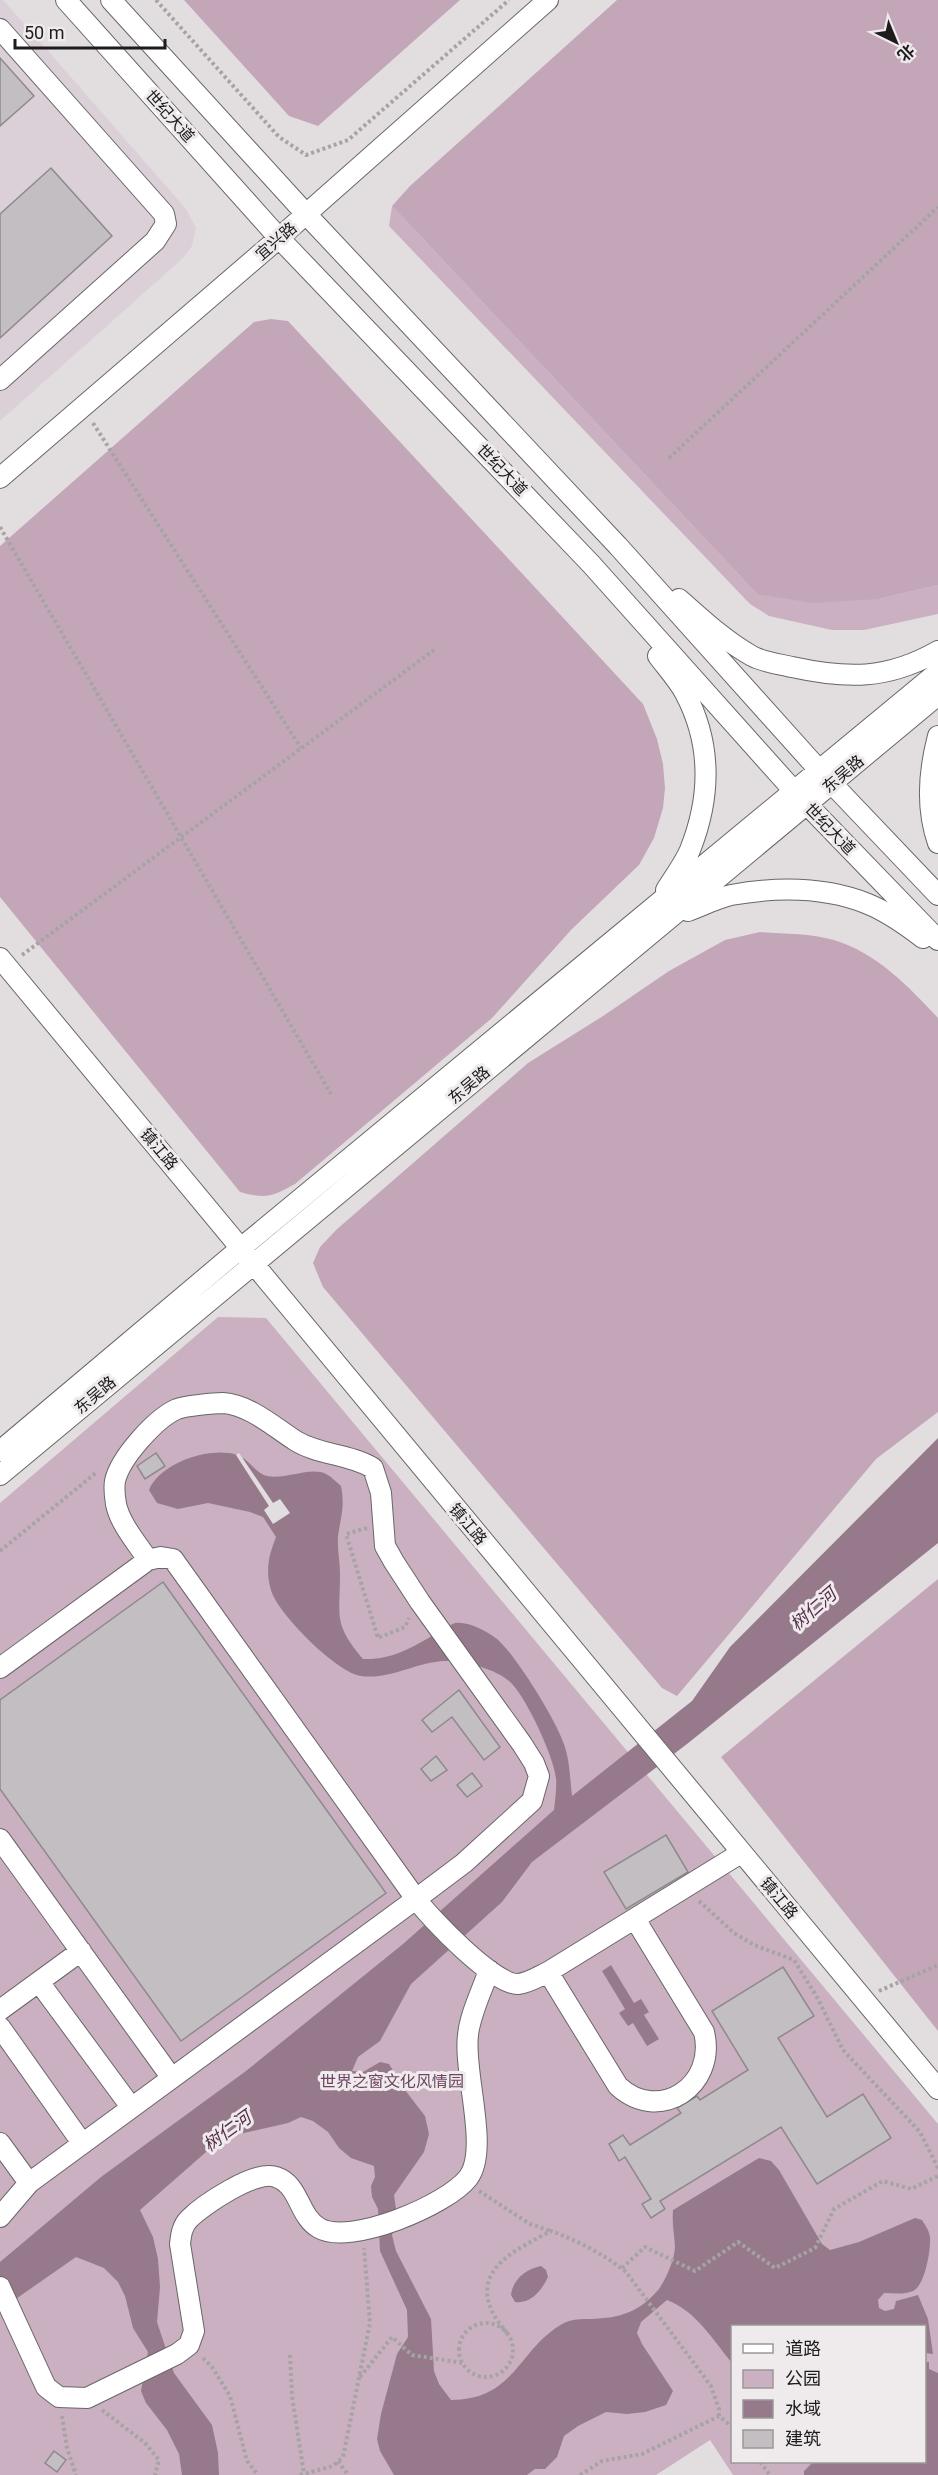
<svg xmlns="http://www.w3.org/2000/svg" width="938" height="2475" font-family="Roboto,'Noto Sans SC',sans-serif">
	<rect width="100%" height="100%" fill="#e2dee0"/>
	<!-- built -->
	<path fill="#dbd0d7" d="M 0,0 L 3,0 L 36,37 L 186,209 L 196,228 L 192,246 L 182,259 L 0,421 Z"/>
	<!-- green -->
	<path fill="#cab0c0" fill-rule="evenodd" d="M 392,206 L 757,594 L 879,599 L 938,585 L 938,614 L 864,630 L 832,630 L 769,616 L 750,604 L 389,226 Z
		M 218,1317 L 266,1318 L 938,2124 L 938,2475 L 733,2475 L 710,2440 L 656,2475 L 0,2475 L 0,1503 ZM 732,2326 L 924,2326 L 924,2462 L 732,2462 Z"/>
	<!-- forest -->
	<path fill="#c4a6b9" d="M 184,0 L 460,0 L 318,126 L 289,116 Z
		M 617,0 L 938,0 L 938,585 L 879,599 L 813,603 L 757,594 L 392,206 L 410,186 Z
		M 271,319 L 288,321 L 643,704 L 657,739 L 663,764 L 665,788 L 663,808 L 654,838 L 639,865 L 571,930 L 492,1018 L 295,1184 C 272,1197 266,1199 240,1192 L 0,897 L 0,546 L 254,322 Z
		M 760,932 C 784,934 811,933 834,940 C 877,953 908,986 938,1018 L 938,1412 L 876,1459 L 677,1696 L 662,1688 L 323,1287 L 313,1263 L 320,1247 L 336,1230 L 528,1063 L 603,1016 L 669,971 L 725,940 Z
		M 938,1579 L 938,2031 L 721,1757 Z"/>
	<!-- water -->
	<path fill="#967a8c" d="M 938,1438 L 938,1543 L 687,1744 L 532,1862 L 502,1902 L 411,1984 L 380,2041 L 358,2057 L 352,2071 L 363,2072 L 380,2062 L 389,2064 L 405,2090 L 425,2116 L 429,2134 L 424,2152 L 394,2195 L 397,2216 L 392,2235 L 396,2251 L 431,2319 L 434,2371 L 439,2384 L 451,2400 C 516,2400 518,2348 564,2323 C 572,2319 581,2319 591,2319 C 620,2318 640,2312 659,2289 C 666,2279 675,2259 675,2246 C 674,2233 672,2224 673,2210 L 759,2158 L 771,2161 L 779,2170 L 822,2244 L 830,2250 L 859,2242 L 915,2218 L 922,2220 C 925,2225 929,2230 930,2237 C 931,2249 925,2286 913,2291 C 903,2295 894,2293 884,2293 L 878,2300 L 879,2308 L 885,2311 L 894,2309 L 896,2301 L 918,2295 L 928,2319 L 933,2354 L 925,2353 L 924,2326 L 732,2326 L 732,2363 C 713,2340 696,2311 667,2300 L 641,2322 L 637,2333 L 642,2344 L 673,2391 L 666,2405 L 645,2412 L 627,2414 L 606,2412 L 578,2426 L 564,2436 L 557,2457 L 545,2469 L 535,2469 L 527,2475 L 394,2475 L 380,2451 L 377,2439 L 381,2414 L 397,2354 L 408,2337 L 407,2310 L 380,2251 L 378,2209 L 372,2197 L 371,2186 L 375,2177 L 374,2166 L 351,2158 L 339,2148 L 328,2132 L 313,2121 L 301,2117 L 288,2123 L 222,2138 L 140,2210 L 153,2237 L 158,2259 L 160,2287 L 157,2322 L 174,2373 L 212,2425 L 218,2453 L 219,2475 L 182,2475 L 179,2454 L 167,2430 L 146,2403 L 141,2391 L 148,2352 L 133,2328 L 125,2296 L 118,2282 L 104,2268 L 76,2257 L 0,2310 L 0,2262 L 101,2177 L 246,2071 L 403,1944 L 554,1810 C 555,1800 557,1788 556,1778 C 554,1757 525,1694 509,1681 C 496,1669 462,1660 445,1661 C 416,1662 390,1680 361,1676 C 337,1673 277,1613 271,1590 C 265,1570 269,1555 276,1537 L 263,1517 L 250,1512 L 208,1503 L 178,1509 L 157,1503 L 149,1490 C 160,1463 210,1446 237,1455 C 249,1459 255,1473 267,1476 C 285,1480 311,1466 326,1474 C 332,1477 336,1482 341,1486 C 345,1508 341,1515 338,1536 C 337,1548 340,1561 340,1574 C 340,1618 333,1623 363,1659 C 391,1660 412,1648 435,1634 C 441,1631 449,1625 455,1623 C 468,1621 487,1631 497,1639 C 516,1655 558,1723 565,1747 C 570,1763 570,1780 572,1796 L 692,1701 L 730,1647 Z
		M 611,1965 L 634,2003 L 641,1999 L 649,2012 L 644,2015 L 659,2039 L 647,2046 L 633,2023 L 628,2026 L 619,2013 L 625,2009 L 602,1971 Z
		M 541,2266 L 546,2270 L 548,2277 C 542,2290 531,2304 515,2302 L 511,2295 C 513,2279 526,2269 541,2266 Z
		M 925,2362 L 929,2362 L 929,2369 L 938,2373 L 938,2475 L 804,2475 L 804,2471 L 813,2462 L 924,2462 Z"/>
	<!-- pier -->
	<path fill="#e2dee0" d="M 239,1453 L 273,1503 L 280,1499 L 290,1513 L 273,1524 L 264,1510 L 269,1506 L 236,1455 Z"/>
	<!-- building -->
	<path fill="#c2bec1" stroke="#8e8a8c" stroke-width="1.5" d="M 0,58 L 34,96 L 0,126 Z
		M 51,168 L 112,236 L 0,338 L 0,214 Z
		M 156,1453 L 165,1466 L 145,1479 L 137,1466 Z
		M 163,1582 L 386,1893 L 181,2041 L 0,1789 L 0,1700 Z
		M 459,1690 L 500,1747 L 484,1760 L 452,1717 L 432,1732 L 422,1720 Z
		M 436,1756 L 447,1770 L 431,1781 L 421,1769 Z
		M 472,1773 L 482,1786 L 467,1797 L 457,1785 Z
		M 666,1835 L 688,1872 L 626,1909 L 604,1872 Z
		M 783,1967 L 814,2016 L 778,2038 L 827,2117 L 863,2094 L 891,2138 L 817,2184 L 781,2127 L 660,2201 L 665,2209 L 651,2218 L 642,2204 L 651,2199 L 625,2157 L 619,2161 L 609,2144 L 623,2135 L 630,2145 L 681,2113 L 677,2108 L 697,2096 L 700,2100 L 748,2070 L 712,2011 Z
		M 54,2451 L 66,2460 L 57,2472 L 45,2463 Z"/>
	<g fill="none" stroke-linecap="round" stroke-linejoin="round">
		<defs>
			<path id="minor" d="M 66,0 L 279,238 L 591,564 L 794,791 L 938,940
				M 111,0 L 306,214 L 618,546 L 819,770 L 938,895
				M 0,29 L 164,214 L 166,224 L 155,241 L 0,380
				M 0,478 L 279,238 L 548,0
				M 679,599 C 703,620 725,641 752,656 C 763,662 779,664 792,667 C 847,679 887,680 938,651
				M 658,656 C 667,668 678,680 685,693 C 712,744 711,797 690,850 C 684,864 674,877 666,890
				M 938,736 C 929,770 926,809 938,843
				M 688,911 C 702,906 717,898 731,895 C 776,887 826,887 868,904 C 888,912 906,925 923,938
				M 0,958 L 938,2089
				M 0,1451 L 241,1248 L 938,672
				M 0,1475 L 938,695
				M 148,1560 C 137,1543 120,1524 116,1504 C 115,1498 114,1487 115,1481 C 120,1458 156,1418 177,1409 C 185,1406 214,1403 223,1403 C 250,1405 274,1427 296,1441 C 319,1455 350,1454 373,1468 L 381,1493 L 385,1546 L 394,1562 L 420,1602 L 522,1744 L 534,1763 L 539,1776 L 532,1801 L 464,1863 L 416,1899 C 431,1919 494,1985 518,1984 C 529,1983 539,1976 548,1972 L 741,1853
				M 0,1668 L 148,1560 L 161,1557 L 173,1559 L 416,1899 L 29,2183 L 0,2143
				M 0,1839 L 171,2077
				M 548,1972 L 618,2086 C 659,2124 717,2086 704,2032 L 635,1919
				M 39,1982 L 131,2107
				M 0,2010 L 81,1951
				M 0,2027 L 82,2143
				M 0,2217 L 29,2183
				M 0,2287 L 46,2387 L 59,2397 L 87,2398 L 177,2354 L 189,2345 L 194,2331 L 180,2244 C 181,2235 182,2226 189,2219 C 203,2205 256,2169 276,2177 C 300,2185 298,2216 319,2228 C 350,2246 447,2205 468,2178 C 490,2150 463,2072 468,2035 C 470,2014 482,1991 489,1970"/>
		</defs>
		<!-- minor casing -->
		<use href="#minor" stroke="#696668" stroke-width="22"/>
		<!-- path -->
		<path stroke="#a6a3a5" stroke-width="4" stroke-dasharray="3 3" stroke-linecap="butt" d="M 156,0 L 279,137 L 306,155 L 348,140 L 509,0
			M 93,423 L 301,748
			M 669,458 L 938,207
			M 0,527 L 331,1094
			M 22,955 L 434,650
			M 367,1528 L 346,1534 L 378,1638 L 405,1627 L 409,1618
			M 0,1551 L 97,1472
			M 699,1901 L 734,1933 L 754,1945 L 794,1960 L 818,1999 L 843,2050 L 920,2132 L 938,2168
			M 879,1991 L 938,1965
			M 479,2191 L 530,2224 L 550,2231
			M 622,2268 L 645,2247 L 695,2271 L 738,2242 L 775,2268 L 815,2248 L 834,2209 L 883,2181 L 911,2189 L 938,2176
			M459 2350a27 27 0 1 1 54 0a27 27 0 1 1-54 0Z
			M 507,2333 C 502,2326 496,2320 493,2313 C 470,2268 520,2248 551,2231 C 578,2241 604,2254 626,2272 L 711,2386 L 719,2409 L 719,2416
			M 290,2355 L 292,2396 L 304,2474
			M 203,2358 L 212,2367 L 230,2396 L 247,2461 L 258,2475
			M 360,2377 L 392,2337 L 412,2355 L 463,2363
			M 102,2410 L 145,2443 L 159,2460 L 155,2475
			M 62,2416 L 67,2448 L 76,2475
			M 338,2461 L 348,2475
			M 760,2462 L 770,2475
			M 300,2475 L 333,2466 L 343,2457 L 370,2323 L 364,2248
			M 580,2475 L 602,2461 L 642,2454 L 719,2416 L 732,2427"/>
		<!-- minor -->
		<use href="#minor" stroke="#fff" stroke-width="20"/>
	</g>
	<g text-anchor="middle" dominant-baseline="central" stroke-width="6" stroke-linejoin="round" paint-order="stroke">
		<!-- street labels -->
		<g font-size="16" fill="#1d1b1c" stroke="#efebed">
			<text transform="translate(170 116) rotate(48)">世纪大道</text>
			<text transform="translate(276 241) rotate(-41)">宜兴路</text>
			<text transform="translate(502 470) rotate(46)">世纪大道</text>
			<text transform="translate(843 774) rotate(-40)">东吴路</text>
			<text transform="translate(830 829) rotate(46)">世纪大道</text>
			<text transform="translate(469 1085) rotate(-40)">东吴路</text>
			<text transform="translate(159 1149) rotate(50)">镇江路</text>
			<text transform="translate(95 1395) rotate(-40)">东吴路</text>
			<text transform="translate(468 1524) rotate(50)">镇江路</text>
			<text transform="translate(779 1898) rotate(50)">镇江路</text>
		</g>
		<!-- park labels -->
		<g font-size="16" fill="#6f4361" stroke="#efebed">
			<text x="392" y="2081">世界之窗文化风情园</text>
		</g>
		<!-- water labels -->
		<g font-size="18" font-style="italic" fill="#582e4b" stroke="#efebed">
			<text transform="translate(813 1609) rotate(-41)">树仁河</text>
			<text transform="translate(227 2131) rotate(-36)">树仁河</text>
		</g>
	</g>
	<!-- legend -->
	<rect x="731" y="2325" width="195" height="138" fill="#efebed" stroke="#9b9899" stroke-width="1.5"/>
	<rect x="743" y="2344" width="30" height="9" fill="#ffffff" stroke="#9b9899" stroke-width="1.5"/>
	<text x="785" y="2355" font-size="18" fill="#1d1b1c">道路</text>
	<rect x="743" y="2370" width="30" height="18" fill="#cab0c0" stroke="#9b9899" stroke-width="1.5"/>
	<text x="785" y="2385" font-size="18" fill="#1d1b1c">公园</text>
	<rect x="743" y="2400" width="30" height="18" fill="#967a8c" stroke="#9b9899" stroke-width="1.5"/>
	<text x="785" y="2415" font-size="18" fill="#1d1b1c">水域</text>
	<rect x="743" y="2430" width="30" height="18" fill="#c2bec1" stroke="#9b9899" stroke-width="1.5"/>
	<text x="785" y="2445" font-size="18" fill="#1d1b1c">建筑</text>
	<!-- north arrow -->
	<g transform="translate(896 42) rotate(137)" stroke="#efebed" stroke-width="4.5" paint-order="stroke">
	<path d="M0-4.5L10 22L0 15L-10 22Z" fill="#1d1b1c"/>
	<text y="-9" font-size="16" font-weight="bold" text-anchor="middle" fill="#1d1b1c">北</text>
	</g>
	<!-- scale -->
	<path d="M15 39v9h150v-9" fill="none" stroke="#1d1b1c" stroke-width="3"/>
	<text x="24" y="39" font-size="18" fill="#1d1b1c" stroke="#efebed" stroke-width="4.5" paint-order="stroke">50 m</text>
</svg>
